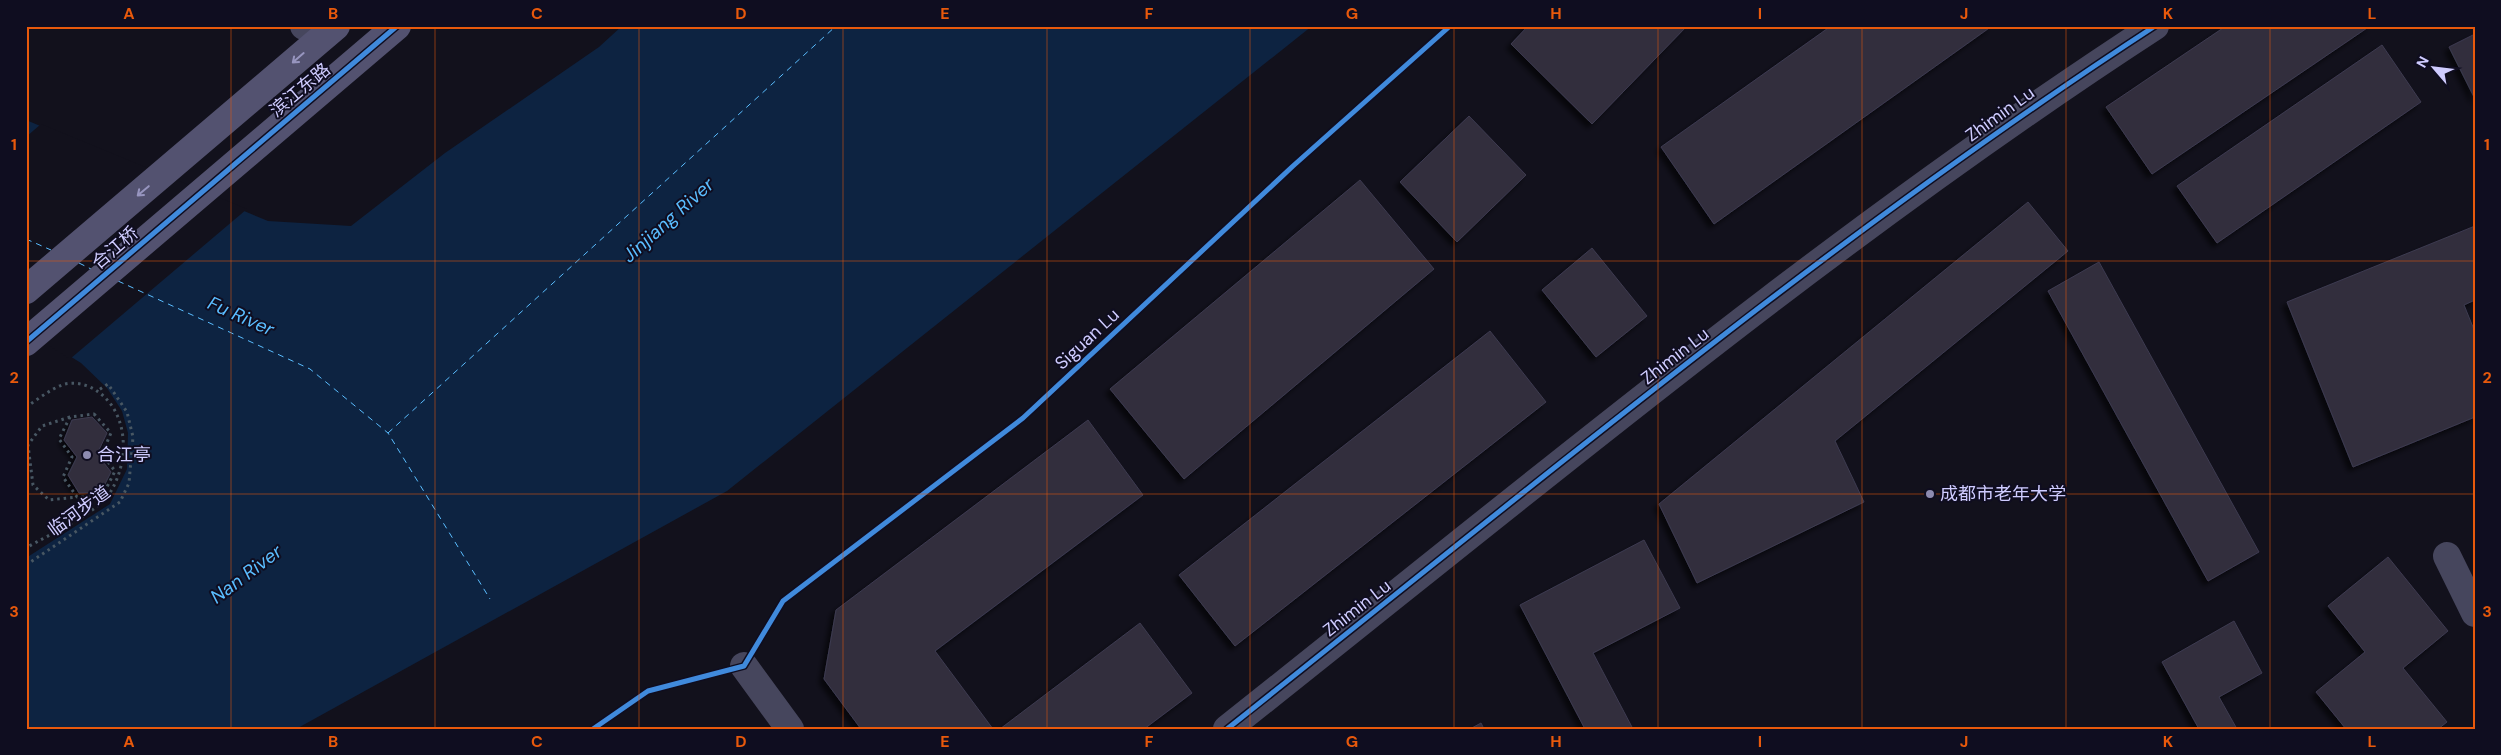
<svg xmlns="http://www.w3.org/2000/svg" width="2501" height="755" font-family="'DM Sans','Noto Sans SC',sans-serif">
	<defs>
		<filter id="shadow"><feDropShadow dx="-4.5" dy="4.5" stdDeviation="2.5" flood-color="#0009"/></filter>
	</defs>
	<rect width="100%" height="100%" fill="#12111c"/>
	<!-- water -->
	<path fill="#0d2341" d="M 622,26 L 1312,26 L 727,491 L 296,729 L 26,729 L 26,558 L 110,504 L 127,469 L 128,433 L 122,411 L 107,388 L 81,363 L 26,329 L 26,120 L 268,221 L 351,226 L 445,153 L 599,47 Z"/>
	<!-- pier -->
	<path fill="#12111c" d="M 41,124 L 247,209 L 70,359 L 26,331 L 26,137 Z"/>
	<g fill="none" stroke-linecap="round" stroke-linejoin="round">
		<!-- ferry -->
		<path stroke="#5abdff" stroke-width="1" stroke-dasharray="6 5" stroke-linecap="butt" d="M 26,239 L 51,250
			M 79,263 L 91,269
			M 118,281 L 310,369 L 388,433 L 490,599
			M 388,433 L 836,26"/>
	</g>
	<!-- building -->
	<path fill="#302e3e" stroke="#3e3b50" filter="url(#shadow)" d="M 1528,26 L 1686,26 L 1686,27 L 1592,124 L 1511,44 Z
		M 1831,26 L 1992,26 L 1714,224 L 1661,147 Z
		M 2226,26 L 2370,26 L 2152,174 L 2106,107 Z
		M 2475,34 L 2475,99 L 2449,47 Z
		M 2382,45 L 2421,102 L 2217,243 L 2177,186 Z
		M 1469,116 L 1526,175 L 1457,242 L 1400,182 Z
		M 1360,180 L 1434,269 L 1184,479 L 1110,389 Z
		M 2028,202 L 2068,251 L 1835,441 L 1864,502 L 1697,583 L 1659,504 Z
		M 2475,226 L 2475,300 L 2464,305 L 2475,332 L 2475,417 L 2353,467 L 2287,302 Z
		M 1592,248 L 1647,316 L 1596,357 L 1542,290 Z
		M 2099,262 L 2259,552 L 2208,581 L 2048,291 Z
		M 1490,331 L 1546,402 L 1235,646 L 1179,575 Z
		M 92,417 L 107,433 L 97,454 L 111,472 L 101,492 L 79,493 L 68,475 L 77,457 L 64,440 L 72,420 Z
		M 1088,420 L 1143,495 L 935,651 L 993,729 L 861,729 L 824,679 L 836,610 Z
		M 1644,540 L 1680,608 L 1593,653 L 1633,729 L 1585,729 L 1520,605 Z
		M 2388,557 L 2448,631 L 2403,668 L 2447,722 L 2438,729 L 2346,729 L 2316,692 L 2365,652 L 2328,606 Z
		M 2234,621 L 2262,673 L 2219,697 L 2237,729 L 2199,729 L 2162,662 Z
		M 1140,623 L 1192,693 L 1144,729 L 1000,729 Z
		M 1481,723 L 1484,729 L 1470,729 Z"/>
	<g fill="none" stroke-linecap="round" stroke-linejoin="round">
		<!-- path -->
		<path stroke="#485763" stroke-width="3" stroke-dasharray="2.5 4" stroke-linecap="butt" d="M 26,407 C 37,400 49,390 62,385 C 72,381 85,384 94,389 C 129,410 130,459 111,491 C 96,515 51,533 26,548
			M 94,414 L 111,433 L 102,454 L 115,471 L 102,497 L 77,497 L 63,477 L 72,457 L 59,439 L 70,417 Z
			M 70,417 L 42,426 L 28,445 L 33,485 L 49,500 L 77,497
			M 26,565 L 120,502 L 129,483 L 133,437 L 127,412 L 108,384 L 97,391"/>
		<!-- street -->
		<path stroke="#46465d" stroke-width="28" d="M 304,26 L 326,34
			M 2447,556 L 2475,613
			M 744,666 L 790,729
			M 1227,729 C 1531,488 1829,238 2155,26"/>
		<!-- secondary -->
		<path stroke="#535270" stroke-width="28" d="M 26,290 L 336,26
			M 26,342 L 397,26"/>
		<defs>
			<path id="cycleway" d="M 26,342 L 397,26
				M 593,729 L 648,691 L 744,666 L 783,601 L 1023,418 L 1293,166 L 1450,26
				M 1227,729 C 1531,488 1829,238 2155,26"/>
		</defs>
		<!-- cycleway casing -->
		<use href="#cycleway" stroke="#0f0d20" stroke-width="8"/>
		<!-- cycleway -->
		<use href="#cycleway" stroke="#408adc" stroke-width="5"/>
	</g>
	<!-- one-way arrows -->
	<defs><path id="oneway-shaft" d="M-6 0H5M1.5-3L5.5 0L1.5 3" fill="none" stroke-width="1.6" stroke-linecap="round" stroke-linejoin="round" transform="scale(1.25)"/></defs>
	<g stroke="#9795bf">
		<use href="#oneway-shaft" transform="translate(298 58) rotate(139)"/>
		<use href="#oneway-shaft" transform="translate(143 191) rotate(140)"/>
	</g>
	<!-- grid -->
	<path fill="none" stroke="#e8590c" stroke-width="1" stroke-opacity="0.55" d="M 231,26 L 231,729M 435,26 L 435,729M 639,26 L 639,729M 843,26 L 843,729M 1047,26 L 1047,729M 1250,26 L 1250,729M 1454,26 L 1454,729M 1658,26 L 1658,729M 1862,26 L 1862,729M 2066,26 L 2066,729M 2270,26 L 2270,729M 26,261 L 2475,261M 26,494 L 2475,494"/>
	<!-- markers -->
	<g fill="#8d8bb0" stroke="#0f0d20" stroke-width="2">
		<circle cx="87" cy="455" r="5"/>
		<circle cx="1930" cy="494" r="5"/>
	</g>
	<g text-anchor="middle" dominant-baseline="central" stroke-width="4" stroke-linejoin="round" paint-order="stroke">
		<!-- street labels -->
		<g font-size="18" fill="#cfccff" stroke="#0f0d20">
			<text transform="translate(300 90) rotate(-40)">滨江东路</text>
			<text transform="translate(2000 114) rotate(-36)">Zhimin Lu</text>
			<text transform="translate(115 248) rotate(-41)">合江桥</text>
			<text transform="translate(1087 339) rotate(-43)">Siguan Lu</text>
			<text transform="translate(1675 356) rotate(-38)">Zhimin Lu</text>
			<text transform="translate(79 511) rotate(-36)">临河步道</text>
			<text transform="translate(1357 608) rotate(-38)">Zhimin Lu</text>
		</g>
		<!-- poi labels -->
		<g font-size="18" fill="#cfccff" stroke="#0f0d20" text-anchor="start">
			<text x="97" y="455">合江亭</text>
			<text x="1940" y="494">成都市老年大学</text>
		</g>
		<!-- water labels -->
		<g font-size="19" font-style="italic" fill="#5abdff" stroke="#0f0d20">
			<text transform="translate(668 220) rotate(-42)">Jinjiang River</text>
			<text transform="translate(241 316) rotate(24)">Fu River</text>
			<text transform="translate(246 574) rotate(-37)">Nan River</text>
		</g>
	</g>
	<!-- border -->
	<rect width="2501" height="755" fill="none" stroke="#0f0d20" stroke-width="55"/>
	<!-- north arrow -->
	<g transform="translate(2434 68) rotate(298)" stroke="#0f0d20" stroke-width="4" paint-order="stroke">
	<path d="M0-4L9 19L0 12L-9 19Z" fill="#cfccff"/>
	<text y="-8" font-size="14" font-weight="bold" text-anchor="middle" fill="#cfccff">N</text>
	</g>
	<rect x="28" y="28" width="2446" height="700" fill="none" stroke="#e8590c" stroke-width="2"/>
	<g font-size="16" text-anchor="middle" font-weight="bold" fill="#e8590c">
		<text x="129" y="19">A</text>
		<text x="333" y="19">B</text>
		<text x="537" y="19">C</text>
		<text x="741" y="19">D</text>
		<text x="945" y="19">E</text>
		<text x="1149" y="19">F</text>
		<text x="1352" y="19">G</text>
		<text x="1556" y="19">H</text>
		<text x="1760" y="19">I</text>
		<text x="1964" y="19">J</text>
		<text x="2168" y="19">K</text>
		<text x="2372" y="19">L</text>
		<text x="14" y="150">1</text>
		<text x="2487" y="150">1</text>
		<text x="14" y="383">2</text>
		<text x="2487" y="383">2</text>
		<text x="14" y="617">3</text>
		<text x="2487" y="617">3</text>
		<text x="129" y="747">A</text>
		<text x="333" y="747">B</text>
		<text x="537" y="747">C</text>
		<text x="741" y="747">D</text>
		<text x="945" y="747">E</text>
		<text x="1149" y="747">F</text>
		<text x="1352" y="747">G</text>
		<text x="1556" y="747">H</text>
		<text x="1760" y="747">I</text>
		<text x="1964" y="747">J</text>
		<text x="2168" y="747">K</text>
		<text x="2372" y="747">L</text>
	</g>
</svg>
